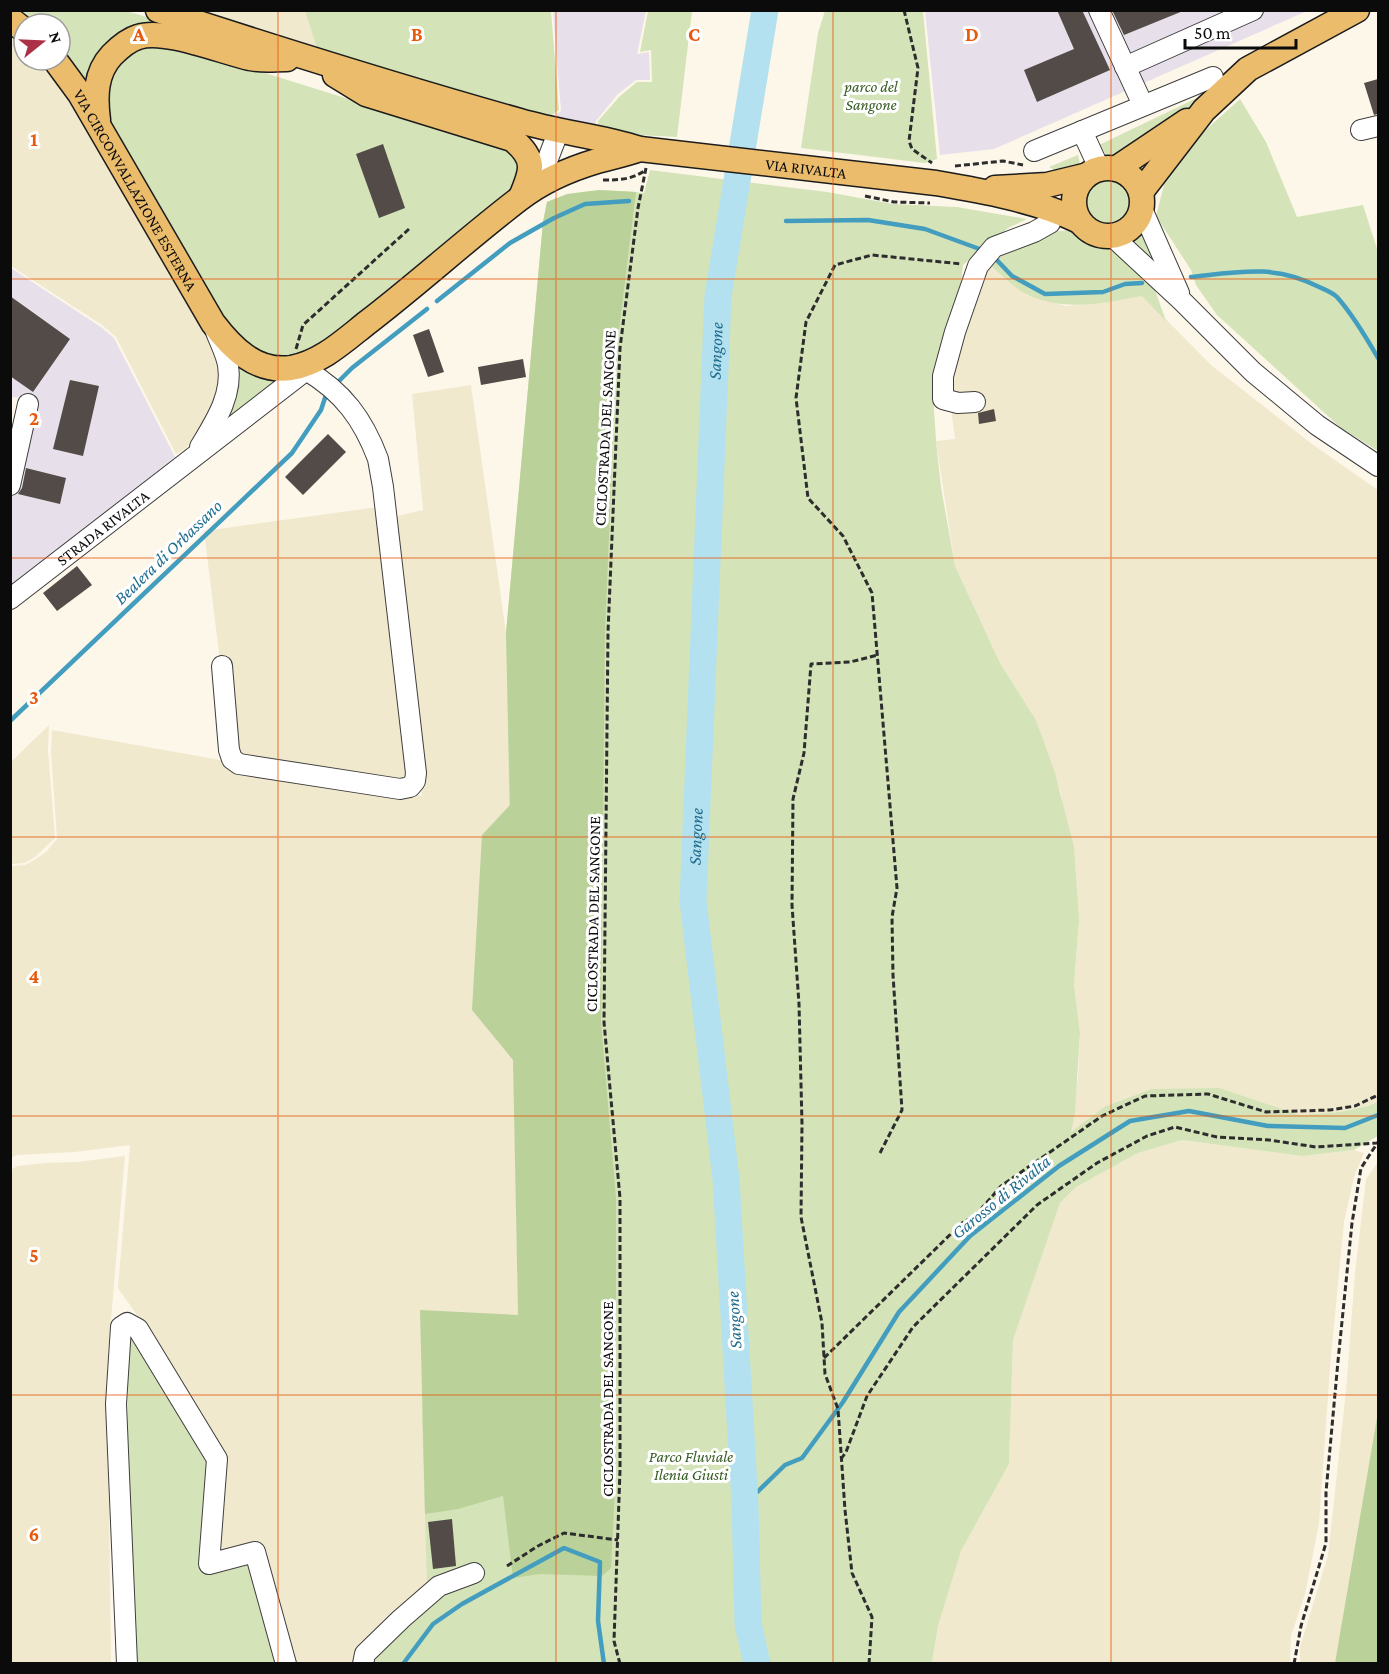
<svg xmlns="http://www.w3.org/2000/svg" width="1389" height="1674" font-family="'Crimson Pro',serif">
	<rect width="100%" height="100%" fill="#fdf7ea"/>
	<!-- industrial -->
	<path fill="#e7dfe9" d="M 553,11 L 646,11 L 637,54 L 649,52 L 650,80 L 636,80 L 618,94 L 596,121 L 596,133 L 551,119 L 561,111 Z
		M 925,11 L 1307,11 L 994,149 L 940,155 Z
		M 11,268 L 101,327 L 114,338 L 175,457 L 11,586 L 11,454 L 21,398 L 11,397 Z"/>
	<!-- farmland -->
	<path fill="#f0e9cd" d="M 184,11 L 305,11 L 319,55 Z
		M 10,30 L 24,41 L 24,60 L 41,60 L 68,95 L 98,141 L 203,330 L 218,363 L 221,377 L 219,399 L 197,437 L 184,450 L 176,454 L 116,337 L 102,325 L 11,266 Z
		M 991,266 L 1027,295 L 1066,306 L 1109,302 L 1142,295 L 1211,365 L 1312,444 L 1378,490 L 1378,1101 L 1369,1106 L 1340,1112 L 1300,1115 L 1262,1104 L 1104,1107 L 1070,1133 L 1078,1079 L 1080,1033 L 1074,984 L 1079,921 L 1061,793 L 1036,720 L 1000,663 L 955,566 L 936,441 L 955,439 L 948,386 L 976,286 Z
		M 471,385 L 506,633 L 510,805 L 518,1316 L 427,1585 L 358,1663 L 294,1663 L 262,1545 L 216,1556 L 144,1325 L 118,1288 L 130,1145 L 75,1152 L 17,1155 L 11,1158 L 10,866 L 25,865 L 36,859 L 46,852 L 57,839 L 51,751 L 52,730 L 422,796 L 393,517 L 423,510 L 412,394 Z
		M 378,507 L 412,791 L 232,759 L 204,531 Z
		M 49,725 L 48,750 L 55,838 L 35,857 L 24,863 L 11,864 L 11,762 Z
		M 1182,1140 L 1302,1156 L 1354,1150 L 1364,1153 L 1354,1177 L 1344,1222 L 1330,1367 L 1319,1524 L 1305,1594 L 1291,1636 L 1290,1663 L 932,1664 L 938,1626 L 961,1551 L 1009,1464 L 1013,1340 L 1060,1203 L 1076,1187 L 1138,1153 Z
		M 125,1156 L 108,1355 L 106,1418 L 109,1504 L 111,1663 L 11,1664 L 11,1170 L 17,1166 L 45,1163 L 77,1162 Z
		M 1378,1162 L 1378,1663 L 1300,1663 L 1300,1647 L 1328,1555 L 1346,1391 L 1355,1273 L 1366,1179 Z"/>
	<!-- green -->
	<path fill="#d4e3b8" d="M 13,11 L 126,11 L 168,23 L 149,29 L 87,89 L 60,54 L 60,24 L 29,24 Z
		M 305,11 L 551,11 L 559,110 L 550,116 L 523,115 L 319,55 Z
		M 648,11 L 692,11 L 677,137 L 599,133 L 598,121 L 620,96 L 637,82 L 652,82 L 651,50 L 640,52 Z
		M 825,11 L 923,11 L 937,159 L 925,163 L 801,148 L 818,33 Z
		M 149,41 L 169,43 L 505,148 L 517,158 L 520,184 L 319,350 L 272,360 L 235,340 L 103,113 L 112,63 Z
		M 1199,97 L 1185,113 L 1120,156 L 1106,155 L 1099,145 Z
		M 1240,99 L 1266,142 L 1297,217 L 1363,205 L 1378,252 L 1378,451 L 1341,428 L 1217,315 L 1196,285 L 1191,270 L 1156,216 L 1166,177 L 1199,136 Z
		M 1078,155 L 1080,164 L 1073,171 L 1060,173 L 1049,167 Z
		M 650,170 L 827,192 L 893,204 L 957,207 L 1027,219 L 1008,228 L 963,265 L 960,291 L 933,393 L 936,441 L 941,487 L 955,566 L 1000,663 L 1036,720 L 1055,773 L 1074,847 L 1079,921 L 1074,984 L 1080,1033 L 1075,1113 L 1071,1132 L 1104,1107 L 1152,1089 L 1219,1088 L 1300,1115 L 1340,1112 L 1369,1106 L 1378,1101 L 1378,1136 L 1354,1150 L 1302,1156 L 1182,1140 L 1138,1153 L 1076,1187 L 1060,1203 L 1013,1340 L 1009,1464 L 961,1551 L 938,1626 L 932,1663 L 372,1664 L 427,1585 L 422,1411 L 520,1364 L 506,633 L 543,222 L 547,202 C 579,188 610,189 644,193 Z
		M1087 202a22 22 0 1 1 44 0a22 22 0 1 1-44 0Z
		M 1145,229 L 1173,287 L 1128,243 Z
		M 1075,230 L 1100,244 L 1122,252 L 1155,290 L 1166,321 L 1142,296 C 1104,303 1065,312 1028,295 C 1015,289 1002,275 991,266 C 1016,237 1038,232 1075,230 Z
		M 232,357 L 279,380 L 230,426 L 226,417 Z
		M 128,1327 L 215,1457 L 208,1566 L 255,1554 L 280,1664 L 126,1664 Z"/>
	<!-- forest -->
	<path fill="#bad299" d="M 599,190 L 636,192 L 617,347 L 605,632 L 601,1022 L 616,1198 L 616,1470 L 611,1568 L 602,1576 L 540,1574 L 513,1578 L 503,1496 L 458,1509 L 425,1514 L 420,1310 L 518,1315 L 513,1060 L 472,1010 L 482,835 L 510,805 L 506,633 L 543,222 L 547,202 L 567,194 Z
		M 1378,1412 L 1378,1663 L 1335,1663 Z"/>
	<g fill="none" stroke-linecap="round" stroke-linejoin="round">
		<!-- stream -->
		<path stroke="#429dbf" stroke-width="4.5" d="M 786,221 L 868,220 L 925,229 L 985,251
			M 992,255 L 1012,276 L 1045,294 L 1103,292 L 1125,284 L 1142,283
			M 1191,277 C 1237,272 1274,264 1317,286 C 1323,289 1332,292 1337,297 C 1353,315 1366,337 1378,358
			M 437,301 L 510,243 L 554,218 L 585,204 L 629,201
			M 339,381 L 352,368 L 427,309
			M 10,721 L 292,453 L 321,410 L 327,392
			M 745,1504 L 785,1465 L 802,1458 L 843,1402 L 899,1312 L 970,1236 L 1059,1166 L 1130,1121 L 1189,1111 L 1268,1126 L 1345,1128 L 1378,1115
			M 403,1664 L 433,1624 L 462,1604 L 564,1548 L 600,1562 L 598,1621 L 604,1664"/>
		<!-- river -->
		<path stroke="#b4e1ef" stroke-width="27" id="s1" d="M 757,1664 L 748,1624 L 745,1504 L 726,1179 L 693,901 L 718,296 L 765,10"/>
	</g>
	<!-- building -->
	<path fill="#524b48" d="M 1057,10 L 1082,10 L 1110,70 L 1037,102 L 1024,70 L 1074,49 Z
		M 1112,10 L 1183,10 L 1183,11 L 1124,35 Z
		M 1378,79 L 1378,114 L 1374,115 L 1364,83 Z
		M 383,144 L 405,208 L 379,218 L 356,154 Z
		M 10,296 L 70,339 L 33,392 L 10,376 Z
		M 429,329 L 444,372 L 428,377 L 413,335 Z
		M 523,359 L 526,377 L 481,385 L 478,367 Z
		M 70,380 L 99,386 L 83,456 L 53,449 Z
		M 994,409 L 996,421 L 979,424 L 978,413 Z
		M 328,434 L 346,452 L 303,495 L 285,477 Z
		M 26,468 L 66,478 L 60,504 L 18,494 L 22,488 Z
		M 77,566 L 92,585 L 57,611 L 43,593 Z
		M 452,1519 L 456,1566 L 433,1569 L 428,1522 Z"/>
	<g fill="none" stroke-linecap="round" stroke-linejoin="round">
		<defs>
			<g id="minor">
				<path d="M 1099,10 L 1143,105"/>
				<path d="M 1125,67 L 1253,10"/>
				<path d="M 1361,130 L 1378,126"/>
				<path d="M 1082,131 L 1099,168"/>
				<path d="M 1034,151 L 1213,77"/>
				<path d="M 527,191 L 544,169 L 559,130"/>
				<path d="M 1142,209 L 1179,293"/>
				<path d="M 1112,236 L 1182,301 L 1253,372 L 1317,425 L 1378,466"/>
				<path d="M 975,402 L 958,403 L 943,399 L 943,376 L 955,332 L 978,266 L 994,247 L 1034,232 L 1050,223 L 1053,209"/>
				<path d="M 200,447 C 215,422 233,395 228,365 C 226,353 219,341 215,329"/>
				<path d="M 10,485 L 28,404"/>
				<path id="s2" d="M 10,599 L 314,364"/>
				<path d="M 222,666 L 229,750 L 232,759 L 239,764 L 400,789 L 410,787 L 415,781 L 416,773 L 383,487 L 378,459 C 363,419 343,392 306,370"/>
				<path d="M 127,1664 L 116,1404 L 121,1327 L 127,1323 L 138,1329 L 217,1459 L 209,1564 L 255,1552 L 286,1664"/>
				<path d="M 363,1664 L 365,1654 L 401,1619 L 439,1586 L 474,1573"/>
			</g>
			<g id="major">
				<path id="s3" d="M 158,10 C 278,49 399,87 520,121 C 560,133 601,136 640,149 L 936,183 C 983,191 1035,200 1079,221"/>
				<path d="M 10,19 L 24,30"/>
				<path id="s4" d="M 55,60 L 80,94 L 213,323 C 232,348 256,373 291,368 C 321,363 345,340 368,322 C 420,282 468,238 519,199 C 541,182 570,169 597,161 C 612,157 626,154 640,149"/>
				<path d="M 335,75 L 366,94 L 512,139 C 537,159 532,171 521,197"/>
				<path d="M 98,120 C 95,97 95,73 112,55 C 119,48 128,40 138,37 C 165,28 222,52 250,58 C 262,61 275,59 287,59"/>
				<circle cx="1108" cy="202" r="34"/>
				<path d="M 1117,168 L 1187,121"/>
				<path d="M 995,188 L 1047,185 L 1084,176"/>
				<path d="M 1141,192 L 1204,110 L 1248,69 L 1357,10"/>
			</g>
		</defs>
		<!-- minor casing -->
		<use href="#minor" stroke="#3e3e3e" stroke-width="22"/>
		<!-- major casing -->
		<use href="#major" stroke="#1c1c1c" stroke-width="27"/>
		<!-- path -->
		<path stroke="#2d2d2d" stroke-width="3" stroke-dasharray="6 3" stroke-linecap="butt" d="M 904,10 L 918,68 L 909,141 L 912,149 L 932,163
			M 955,166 L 1003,161 L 1023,165
			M 603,180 C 618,180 631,180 644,171
			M 865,196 L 894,202 L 930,203
			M 296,349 L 303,325 L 409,229
			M 880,1153 L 902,1110 L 893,975 L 892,917 L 897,888 L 872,593 L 843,536 L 808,498 L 796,398 L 806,322 L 835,265 L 872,255 L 962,264
			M 824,1358 L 962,1223 L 976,1215 L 1001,1186 L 1102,1116 L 1145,1096 L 1208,1094 L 1266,1112 L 1330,1110 L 1355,1106 L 1378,1095
			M 841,1459 L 846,1452 L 867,1396 L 913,1327 L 1037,1205 L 1097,1163 L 1147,1136 L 1175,1127 L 1217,1137 L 1269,1140 L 1316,1147 L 1377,1143
			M 507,1566 L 538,1546 L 564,1533 L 618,1540
			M 620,1664 L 614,1641 L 620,1470 L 620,1198 L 604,1022 L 608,632 L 620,348 L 638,208 L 646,168
			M 869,1664 L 872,1617 L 852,1573 L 845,1510 L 838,1409 L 825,1374 L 822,1323 L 801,1217 L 802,1124 L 799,1004 L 792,905 L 793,799 L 804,753 L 811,664 L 850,662 L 878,655
			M 1294,1664 L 1301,1626 L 1326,1543 L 1326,1492 L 1338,1361 L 1352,1223 L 1361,1168 L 1378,1142"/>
		<!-- minor -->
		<use href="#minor" stroke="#fff" stroke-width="20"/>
		<!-- major -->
		<use href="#major" stroke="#ebbc6c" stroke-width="24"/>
	</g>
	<!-- grid -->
	<path fill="none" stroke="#e8590c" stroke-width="1.5" stroke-opacity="0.55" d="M 278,10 L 278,1664M 556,10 L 556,1664M 833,10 L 833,1664M 1111,10 L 1111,1664M 10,279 L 1378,279M 10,558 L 1378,558M 10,837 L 1378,837M 10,1116 L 1378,1116M 10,1395 L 1378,1395"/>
	<g text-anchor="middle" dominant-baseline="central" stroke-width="6" stroke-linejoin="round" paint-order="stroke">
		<!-- park labels -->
		<g font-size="16" font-style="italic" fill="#355b22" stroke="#fff">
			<text x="871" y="86">parco del<tspan x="871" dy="18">Sangone</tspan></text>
			<text x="691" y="1456">Parco Fluviale<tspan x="691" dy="18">Ilenia Giusti</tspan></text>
		</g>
		<!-- street labels -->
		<g font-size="16" fill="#0b0b0b" stroke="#fff">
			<text stroke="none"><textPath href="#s3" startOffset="669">VIA RIVALTA</textPath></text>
			<text stroke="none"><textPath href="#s4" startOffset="153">VIA CIRCONVALLAZIONE ESTERNA</textPath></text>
			<text transform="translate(605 428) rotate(-87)">CICLOSTRADA DEL SANGONE</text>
			<text stroke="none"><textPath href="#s2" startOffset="117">STRADA RIVALTA</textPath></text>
			<text transform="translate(593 914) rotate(-89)">CICLOSTRADA DEL SANGONE</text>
			<text transform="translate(607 1399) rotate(-90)">CICLOSTRADA DEL SANGONE</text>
		</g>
		<!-- water labels -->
		<g font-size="18" font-style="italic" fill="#216d8f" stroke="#fff">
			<text stroke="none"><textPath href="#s1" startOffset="1317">Sangone</textPath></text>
			<text transform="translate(168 552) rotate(-44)">Bealera di Orbassano</text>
			<text stroke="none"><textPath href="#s1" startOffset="831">Sangone</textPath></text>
			<text transform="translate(1001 1197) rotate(-39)">Garosso di Rivalta</text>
			<text transform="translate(734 1320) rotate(-93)">Sangone</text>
		</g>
	</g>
	<g font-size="20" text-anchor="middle" font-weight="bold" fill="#e8590c" stroke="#fff" stroke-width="6" stroke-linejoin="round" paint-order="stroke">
		<text x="139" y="41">A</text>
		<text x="417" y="41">B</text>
		<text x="694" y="41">C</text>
		<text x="972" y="41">D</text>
		<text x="34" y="146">1</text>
		<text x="34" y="425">2</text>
		<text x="34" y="704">3</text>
		<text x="34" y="983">4</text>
		<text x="34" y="1262">5</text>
		<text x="34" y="1541">6</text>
	</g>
	<!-- border -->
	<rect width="1389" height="1674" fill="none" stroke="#0b0b0b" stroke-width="24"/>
	<!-- north arrow -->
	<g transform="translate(42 42) rotate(72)"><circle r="28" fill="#ffffff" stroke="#9d9d9d" stroke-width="1.5"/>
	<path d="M0-4.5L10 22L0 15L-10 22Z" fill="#ac3147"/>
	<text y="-9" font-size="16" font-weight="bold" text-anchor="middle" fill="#0b0b0b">N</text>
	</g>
	<!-- scale -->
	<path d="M1185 39v9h111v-9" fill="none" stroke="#0b0b0b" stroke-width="3"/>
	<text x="1194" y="39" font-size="18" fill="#0b0b0b" stroke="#ffffff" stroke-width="4.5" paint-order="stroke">50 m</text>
</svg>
